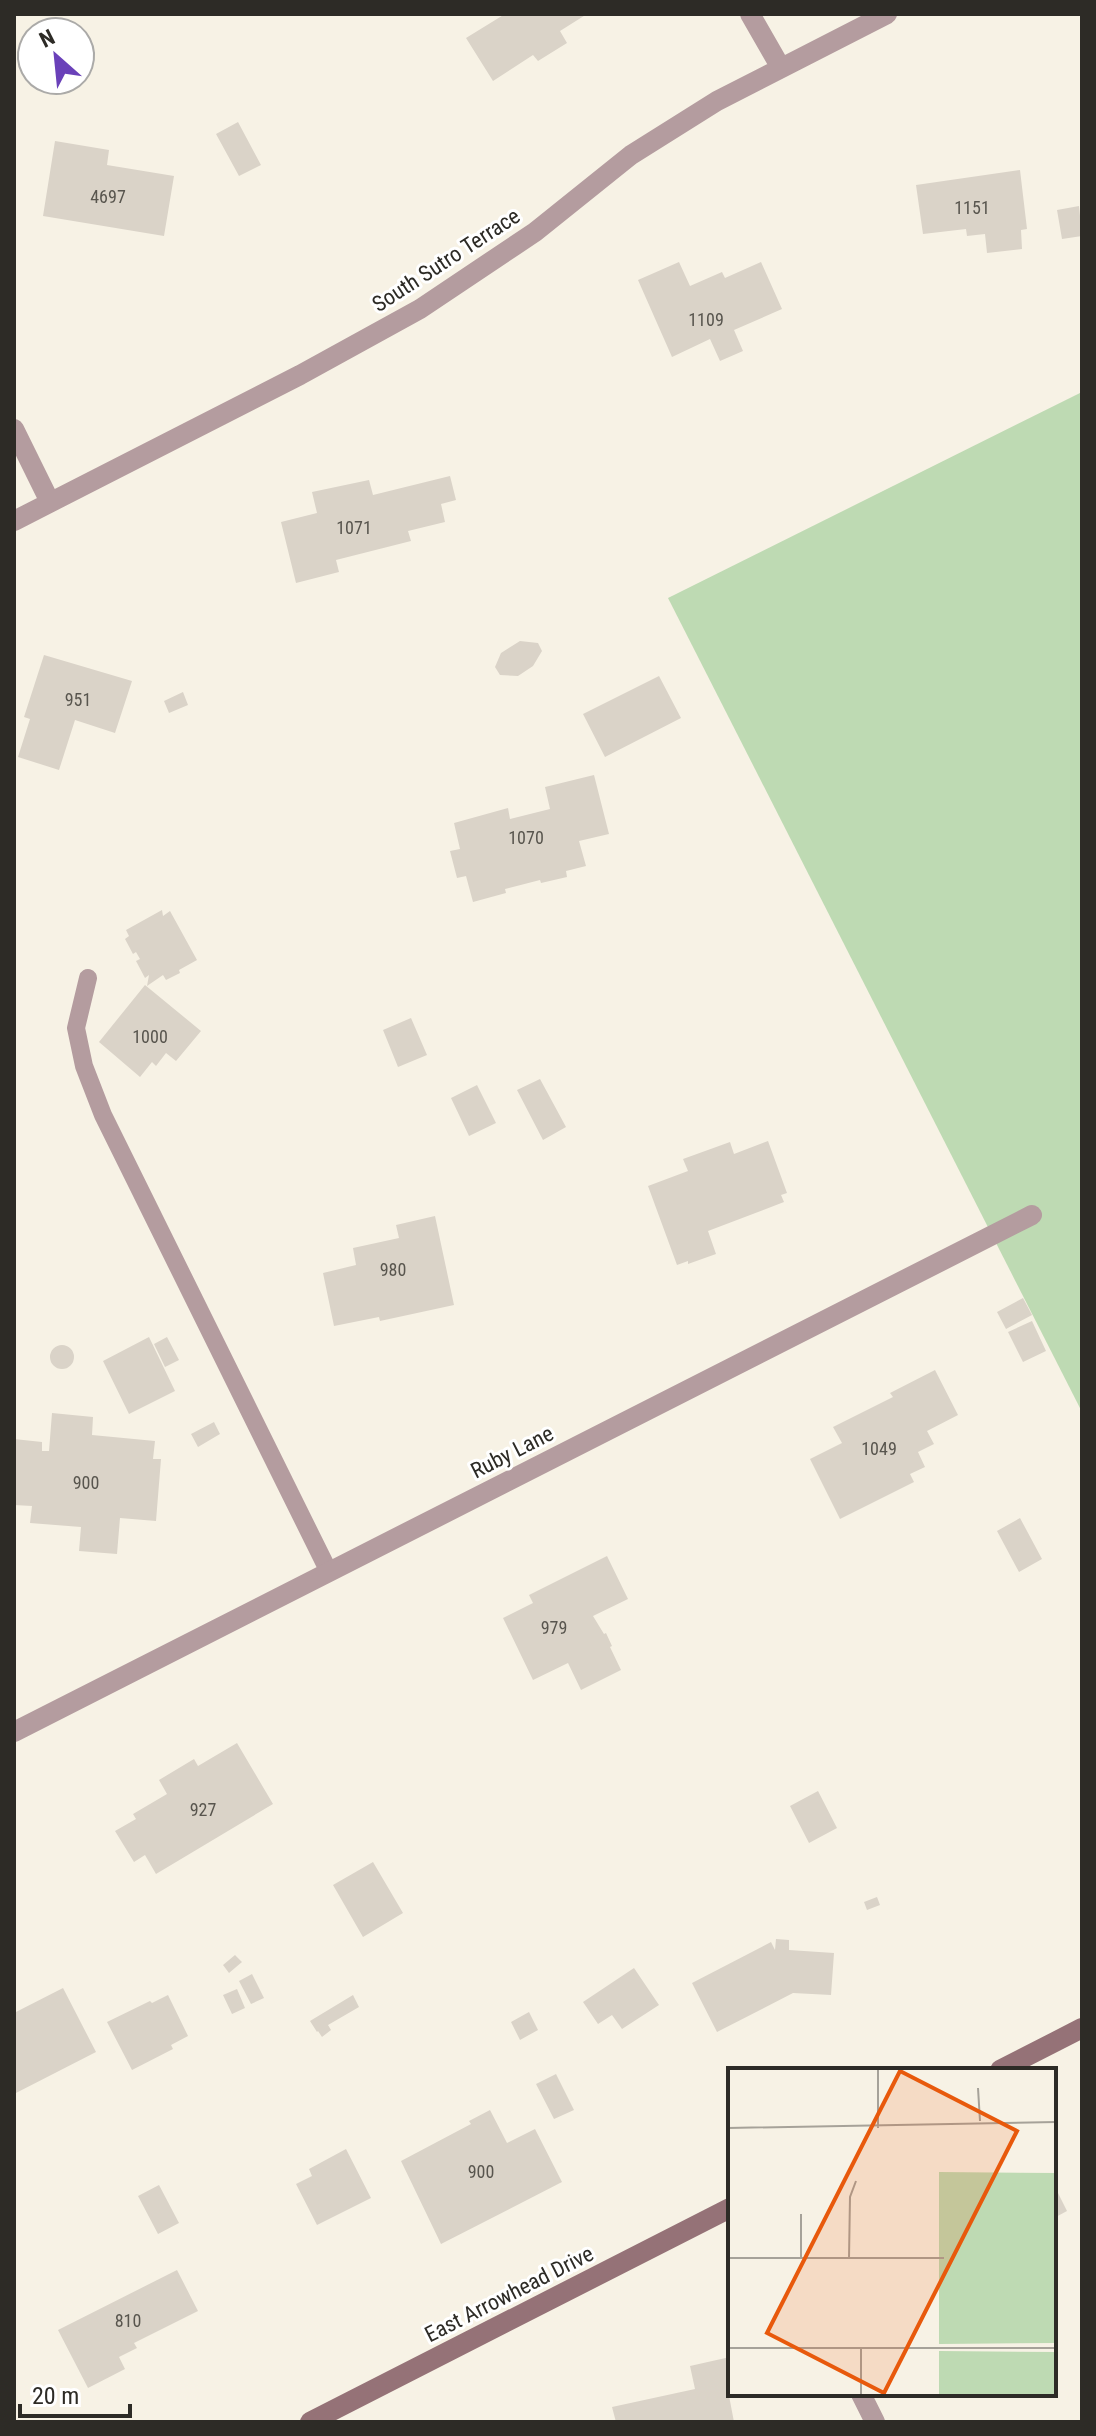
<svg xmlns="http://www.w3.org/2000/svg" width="1096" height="2436" font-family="'Roboto Condensed',sans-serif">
	<rect width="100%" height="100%" fill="#f7f2e5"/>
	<!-- green -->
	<path fill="#bedab3" d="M 1082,392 L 1082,1412 L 668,598 Z"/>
	<!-- building -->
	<path fill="#dad3c8" d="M 505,14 L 587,14 L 560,31 L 567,43 L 538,61 L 533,55 L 493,81 L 466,38 Z
		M 238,122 L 261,165 L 239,176 L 216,134 Z
		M 55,141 L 109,150 L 107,165 L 174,176 L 164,236 L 43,216 Z
		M 1020,170 L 1027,229 L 1021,230 L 1022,249 L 987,253 L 985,234 L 967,236 L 966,229 L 923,234 L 916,185 Z
		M 1079,206 L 1082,236 L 1062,239 L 1057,210 Z
		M 679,262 L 690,286 L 722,272 L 725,278 L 761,262 L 782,309 L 734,330 L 743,351 L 720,361 L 710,339 L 672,357 L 638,280 Z
		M 450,476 L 456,500 L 441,504 L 445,522 L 408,531 L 411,541 L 336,560 L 339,572 L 296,583 L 281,522 L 317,513 L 312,492 L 369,480 L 373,495 Z
		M 520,641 L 538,643 L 542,651 L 533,666 L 518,676 L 500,675 L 495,667 L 501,653 Z
		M 44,655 L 132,681 L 115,733 L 75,720 L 59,770 L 18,757 L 30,719 L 24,717 Z
		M 659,676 L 681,718 L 605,757 L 583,714 Z
		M 183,692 L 188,705 L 169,713 L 164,701 Z
		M 594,775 L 609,834 L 579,841 L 586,866 L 566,871 L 567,877 L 541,883 L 540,880 L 505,889 L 506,893 L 473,902 L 466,876 L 457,878 L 450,851 L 460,849 L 454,823 L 508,808 L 510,819 L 550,809 L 545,787 Z
		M 162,910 L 163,916 L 170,911 L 197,960 L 179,970 L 180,973 L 166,980 L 163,975 L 147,986 L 149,975 L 145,978 L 136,961 L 140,959 L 136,952 L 133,954 L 125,939 L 129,936 L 126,930 Z
		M 145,985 L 201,1031 L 176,1061 L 166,1053 L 156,1066 L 152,1062 L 140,1077 L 99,1042 Z
		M 411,1018 L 427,1055 L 398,1067 L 383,1030 Z
		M 540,1079 L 566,1127 L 543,1140 L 517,1090 Z
		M 477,1085 L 496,1123 L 469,1136 L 451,1098 Z
		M 768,1141 L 787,1193 L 781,1195 L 784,1202 L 708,1231 L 716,1254 L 688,1264 L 688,1261 L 677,1265 L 648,1186 L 688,1171 L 683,1159 L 730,1142 L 734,1154 Z
		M 435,1216 L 454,1305 L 380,1321 L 379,1317 L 334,1326 L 323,1273 L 356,1265 L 353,1248 L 399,1238 L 396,1225 Z
		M 1023,1298 L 1032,1315 L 1006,1329 L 997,1312 Z
		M 1032,1321 L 1046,1351 L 1023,1362 L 1008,1332 Z
		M 149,1337 L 175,1391 L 129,1414 L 103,1361 Z
		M 167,1337 L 179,1360 L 165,1367 L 154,1344 Z
		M50 1357a12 12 0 1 1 24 0a12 12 0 1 1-24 0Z
		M 935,1370 L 958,1415 L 927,1431 L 934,1444 L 918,1452 L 925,1467 L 910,1474 L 914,1482 L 840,1519 L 810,1459 L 842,1443 L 833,1427 L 893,1397 L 890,1393 Z
		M 52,1413 L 93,1417 L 92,1435 L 155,1441 L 153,1459 L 161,1459 L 156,1521 L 120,1518 L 117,1554 L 79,1551 L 81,1527 L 30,1523 L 32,1506 L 14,1505 L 14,1439 L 42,1442 L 42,1451 L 49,1451 Z
		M 214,1422 L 220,1434 L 198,1447 L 191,1434 Z
		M 1020,1518 L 1042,1559 L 1019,1572 L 997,1531 Z
		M 607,1556 L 628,1599 L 593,1616 L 604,1634 L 606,1633 L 612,1646 L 610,1647 L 621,1670 L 581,1690 L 568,1663 L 533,1680 L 503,1618 L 533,1603 L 529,1595 Z
		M 237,1743 L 273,1804 L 156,1874 L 145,1855 L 134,1862 L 115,1831 L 136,1819 L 133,1814 L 167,1794 L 159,1780 L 194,1759 L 198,1766 Z
		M 818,1791 L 837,1828 L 809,1843 L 790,1806 Z
		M 373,1862 L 403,1913 L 363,1937 L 333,1885 Z
		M 877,1897 L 880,1905 L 867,1910 L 864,1902 Z
		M 776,1939 L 789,1940 L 789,1950 L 834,1953 L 831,1995 L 793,1993 L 717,2032 L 692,1983 L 771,1942 L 775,1950 Z
		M 235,1955 L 242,1962 L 229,1973 L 223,1965 Z
		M 634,1968 L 659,2005 L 622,2029 L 612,2015 L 598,2024 L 583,2002 Z
		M 252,1974 L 264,1998 L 251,2004 L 239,1981 Z
		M 63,1988 L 96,2052 L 14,2094 L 14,2013 Z
		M 237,1989 L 245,2008 L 232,2014 L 223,1995 Z
		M 168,1995 L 188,2036 L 171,2045 L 173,2049 L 132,2070 L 107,2022 L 150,2001 L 152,2003 Z
		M 353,1995 L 359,2007 L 328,2025 L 331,2030 L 322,2037 L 318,2031 L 317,2032 L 310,2021 Z
		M 529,2012 L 538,2030 L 520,2040 L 511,2022 Z
		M 556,2074 L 574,2110 L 554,2119 L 536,2084 Z
		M 490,2110 L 507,2143 L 535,2129 L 562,2182 L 441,2244 L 401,2161 L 471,2124 L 469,2121 Z
		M 346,2149 L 371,2198 L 317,2225 L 296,2184 L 312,2176 L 309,2169 Z
		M 159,2185 L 179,2223 L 158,2234 L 138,2196 Z
		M 1054,2185 L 1067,2211 L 1054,2218 Z
		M 177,2270 L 198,2311 L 134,2343 L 137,2348 L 119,2357 L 125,2369 L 88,2388 L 58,2330 Z
		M 730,2357 L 730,2379 L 726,2380 L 734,2422 L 616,2422 L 612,2407 L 695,2389 L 690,2366 Z"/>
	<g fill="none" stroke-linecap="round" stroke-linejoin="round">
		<!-- lane -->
		<path stroke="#b49c9f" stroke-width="18" d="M 88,978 L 76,1028 L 84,1066 L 103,1115 L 329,1572"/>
		<!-- street -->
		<path stroke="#b49c9f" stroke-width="20" d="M 750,14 L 781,68
			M 14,429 L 50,502
			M 14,521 L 300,375 L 420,309 L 535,232 L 631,155 L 717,101 L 887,14
			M 14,1732 L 1032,1215
			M 861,2394 L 875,2422"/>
		<!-- secondary -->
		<path stroke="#957277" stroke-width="20" d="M 1000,2070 L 1082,2028
			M 310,2422 L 730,2208"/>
	</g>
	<g text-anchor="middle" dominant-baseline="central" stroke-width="6" stroke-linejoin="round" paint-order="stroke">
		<!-- number labels -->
		<g font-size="18" fill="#58554e">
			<text x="108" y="196">4697</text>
			<text x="972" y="207">1151</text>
			<text x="706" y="319">1109</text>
			<text x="354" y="527">1071</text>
			<text x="78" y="699">951</text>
			<text x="526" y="837">1070</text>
			<text x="150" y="1036">1000</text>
			<text x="393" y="1269">980</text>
			<text x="879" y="1448">1049</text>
			<text x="86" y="1482">900</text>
			<text x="554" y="1627">979</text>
			<text x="203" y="1809">927</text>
			<text x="481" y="2171">900</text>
			<text x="128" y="2320">810</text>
		</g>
		<!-- street labels -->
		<g font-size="22" fill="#2d2b26" stroke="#fff">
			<text transform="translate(446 260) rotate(-33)">South Sutro Terrace</text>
			<text transform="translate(512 1452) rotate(-27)">Ruby Lane</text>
			<text transform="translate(509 2294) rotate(-27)">East Arrowhead Drive</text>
		</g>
	</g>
	<!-- overview -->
	<g transform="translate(728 2068)">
		<rect width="328" height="328" fill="#f7f2e5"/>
		<path d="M 211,104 L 328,105 L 328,275 L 211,276 ZM 211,283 L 328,284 L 328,328 L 211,328 Z" fill="#bedab3"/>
		<path fill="none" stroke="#a6a299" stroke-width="2" d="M 250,20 L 252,53M 0,60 L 328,54M 150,60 L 150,0M 73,146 L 73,190M 0,190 L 216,190M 121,190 L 122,129 L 128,113M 0,280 L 328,280M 133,281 L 133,328"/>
		<path fill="#e8590c" fill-opacity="0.15" stroke="#e8590c" stroke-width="4" d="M 172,3 L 289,63 L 156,325 L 39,265 Z"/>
		<rect width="328" height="328" fill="none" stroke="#2d2b26" stroke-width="4"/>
	</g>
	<!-- border -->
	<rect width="1096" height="2436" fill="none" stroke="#2d2b26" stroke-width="32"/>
	<!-- north arrow -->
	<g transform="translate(56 56) rotate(333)"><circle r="38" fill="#ffffff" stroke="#abaaa8" stroke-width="2"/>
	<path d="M0-6L14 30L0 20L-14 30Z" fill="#6a41b9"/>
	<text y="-12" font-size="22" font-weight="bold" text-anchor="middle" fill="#2d2b26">N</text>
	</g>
	<!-- scale -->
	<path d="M20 2404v12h110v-12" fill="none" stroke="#2d2b26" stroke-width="4"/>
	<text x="32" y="2404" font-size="24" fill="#2d2b26" stroke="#ffffff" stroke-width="6" paint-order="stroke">20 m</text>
</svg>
